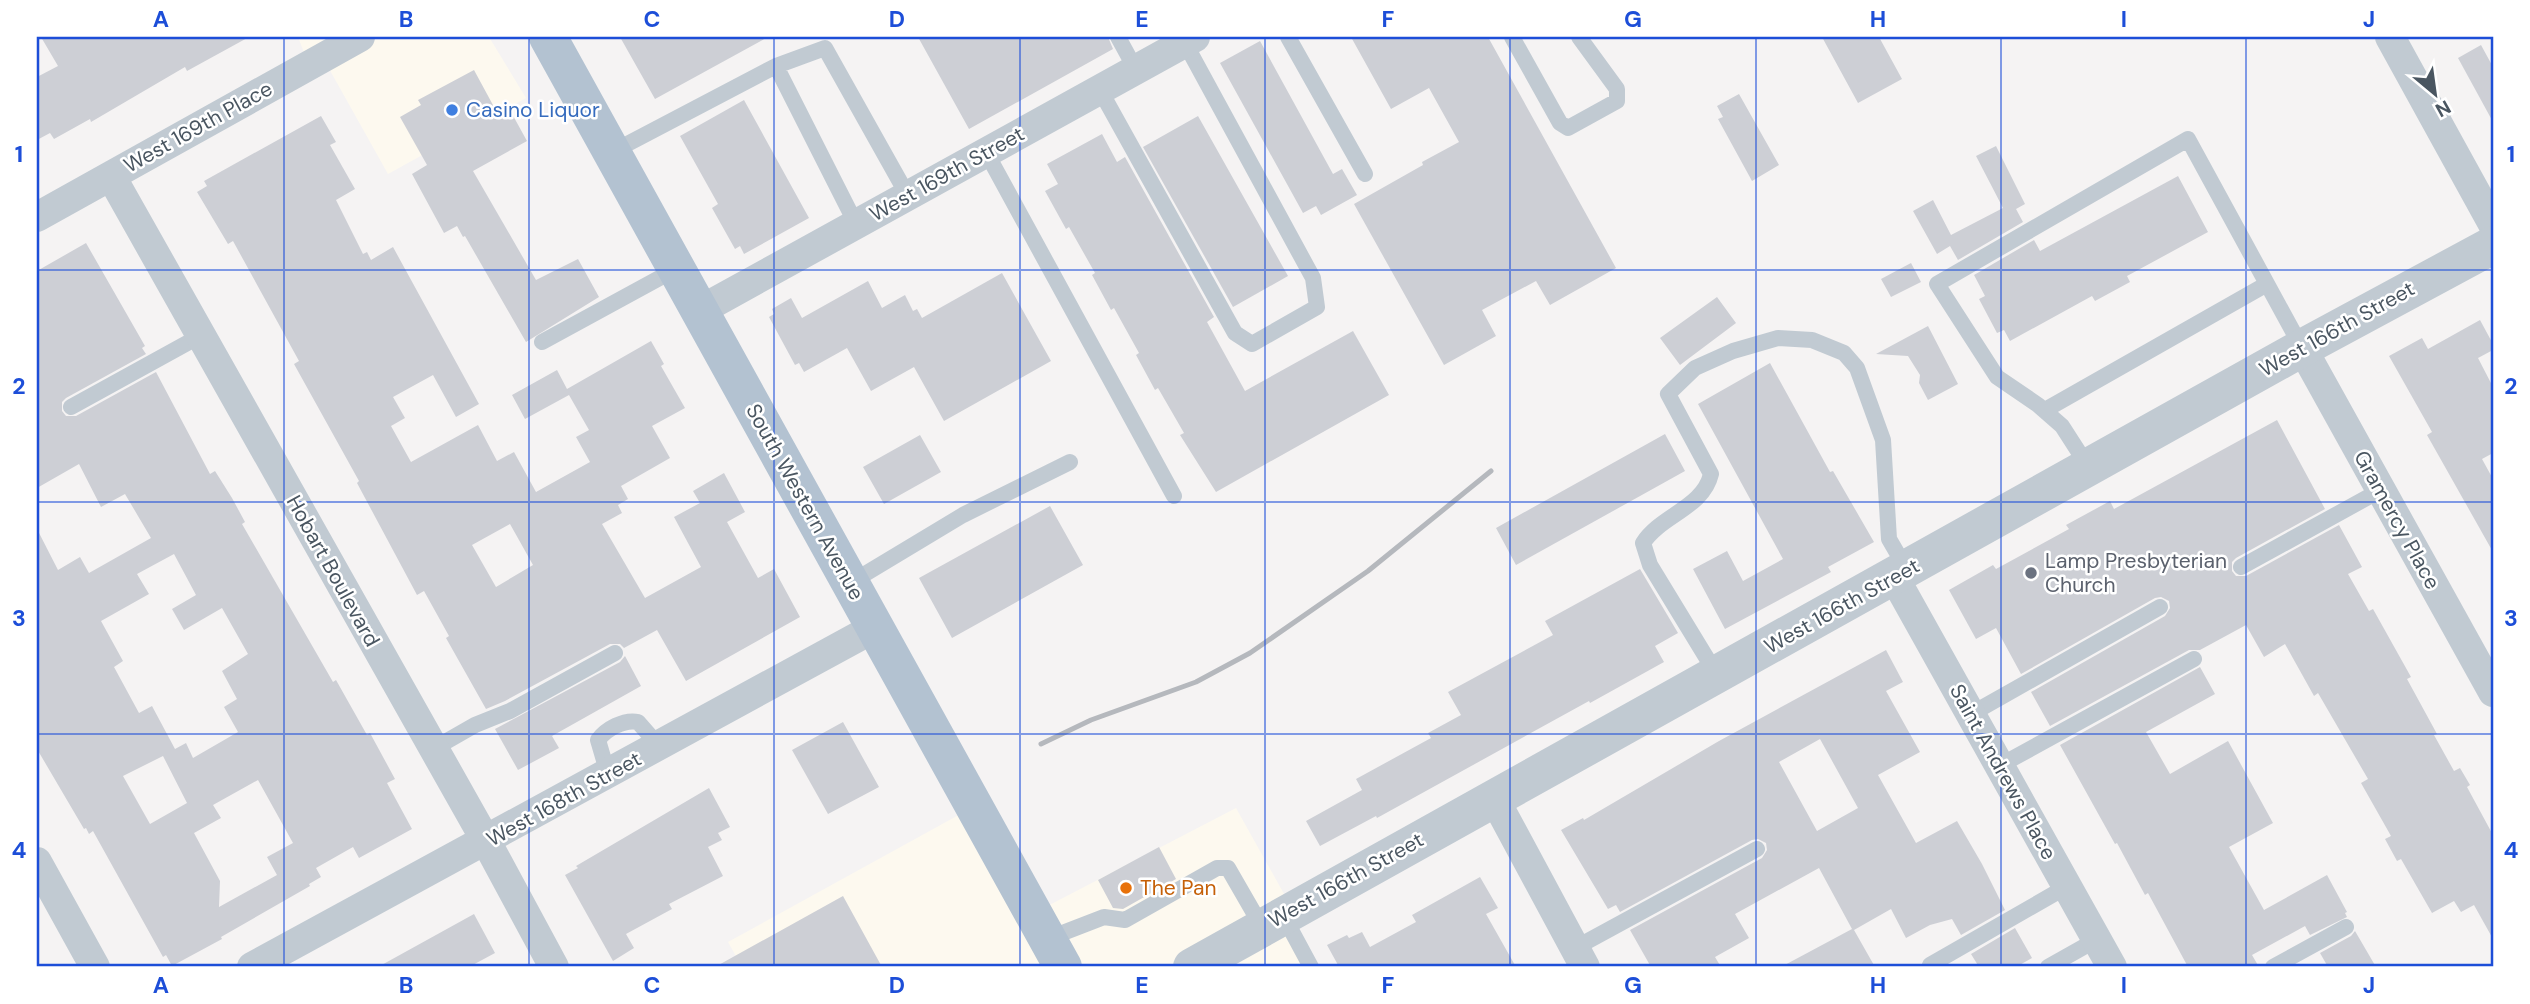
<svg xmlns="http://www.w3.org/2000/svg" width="2530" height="1004" font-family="'DM Sans',sans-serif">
	<rect width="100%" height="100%" fill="#f5f3f3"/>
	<!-- commercial -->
	<path fill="#fdf9ef" d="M 298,37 L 489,37 L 526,98 L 388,174 L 323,58 L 309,65 Z
		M 975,806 L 1034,913 L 1236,808 L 1293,910 L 1311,967 L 742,967 L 728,942 Z"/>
	<!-- building -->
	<path fill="#cdcfd5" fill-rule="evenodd" d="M 41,37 L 249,37 L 187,71 L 185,67 L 91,122 L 90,119 L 54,139 L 50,133 L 37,140 L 37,77 L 58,66 Z
		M 620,37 L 768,37 L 655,99 Z
		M 918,37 L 1108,37 L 1113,49 L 969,129 Z
		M 1351,37 L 1488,37 L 1616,268 L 1550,305 L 1536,281 L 1482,310 L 1496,336 L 1444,365 L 1354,204 L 1423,165 L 1422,162 L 1459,142 L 1429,88 L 1391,109 Z
		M 1822,37 L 1879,37 L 1902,79 L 1858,103 Z
		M 1260,41 L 1333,174 L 1342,169 L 1357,195 L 1321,215 L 1316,206 L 1303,213 L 1220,63 Z
		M 2481,45 L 2493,67 L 2493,122 L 2458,58 Z
		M 474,70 L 500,118 L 511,112 L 527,141 L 473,171 L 536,280 L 578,259 L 599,297 L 526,342 L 465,236 L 463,237 L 457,226 L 444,233 L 412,174 L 427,165 L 400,117 L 421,105 L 418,100 Z
		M 1739,94 L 1779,165 L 1752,181 L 1718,119 L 1723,117 L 1717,106 Z
		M 744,100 L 809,218 L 744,254 L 740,246 L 735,249 L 712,208 L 718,204 L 680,136 Z
		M 321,116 L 336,142 L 330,145 L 355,189 L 336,200 L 363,254 L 367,252 L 371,260 L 393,247 L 479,404 L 456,417 L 433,375 L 393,397 L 405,418 L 391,426 L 411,462 L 478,425 L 497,461 L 514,452 L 536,492 L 590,462 L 576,437 L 589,430 L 569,395 L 525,419 L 512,395 L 557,370 L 567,389 L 651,341 L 664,364 L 661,366 L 685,408 L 652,426 L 670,458 L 621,486 L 628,499 L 618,505 L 622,513 L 602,524 L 645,598 L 701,567 L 674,517 L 700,503 L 693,491 L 724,473 L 745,512 L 727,522 L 758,578 L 774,569 L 800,617 L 686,681 L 657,630 L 624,648 L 620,644 L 610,644 L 505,701 L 486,709 L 446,638 L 449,636 L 424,591 L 417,595 L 357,483 L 359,481 L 294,364 L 299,361 L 233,241 L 228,244 L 197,192 L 207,186 L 204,181 ZM 510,524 L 533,565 L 496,587 L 472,545 Z
		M 1198,116 L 1288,276 L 1233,307 L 1143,147 Z
		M 1102,134 L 1117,162 L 1125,157 L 1214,317 L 1207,322 L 1245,391 L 1353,331 L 1389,395 L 1216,492 L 1180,435 L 1184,433 L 1158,388 L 1155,390 L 1136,355 L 1139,353 L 1114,308 L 1111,310 L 1092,275 L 1095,273 L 1069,227 L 1066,229 L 1045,191 L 1058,184 L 1047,164 Z
		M 1996,146 L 2025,204 L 2016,209 L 2023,222 L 1958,260 L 1950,246 L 1937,254 L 1913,211 L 1933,200 L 1951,235 L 2003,208 L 1976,156 Z
		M 2178,176 L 2208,232 L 2127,276 L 2130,282 L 2095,301 L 2092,296 L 2010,341 L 2004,330 L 1997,333 L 1979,299 L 1985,296 L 1974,275 L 2034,240 L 2040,251 Z
		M 86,243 L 145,346 L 142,348 L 146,354 L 66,398 L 62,402 L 62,411 L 66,416 L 76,416 L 156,372 L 210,474 L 215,471 L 232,498 L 245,522 L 242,524 L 333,682 L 336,680 L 367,735 L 370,733 L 395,779 L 387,783 L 412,829 L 359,858 L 353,847 L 316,868 L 321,877 L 309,884 L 310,886 L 221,937 L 222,939 L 172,966 L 166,955 L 163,957 L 93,831 L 89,834 L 86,828 L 84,829 L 37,749 L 37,529 L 58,570 L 80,557 L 89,573 L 151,538 L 125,494 L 101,507 L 79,464 L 37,488 L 37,271 ZM 174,554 L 196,595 L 172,609 L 184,630 L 222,608 L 248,654 L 222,671 L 237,699 L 224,707 L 238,732 L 193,758 L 186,743 L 175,749 L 152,706 L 139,713 L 114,667 L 123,661 L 101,621 L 149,594 L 137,574 ZM 163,756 L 187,803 L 150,824 L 123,776 ZM 258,780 L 293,843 L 267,857 L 277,875 L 219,907 L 220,881 L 194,833 L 221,818 L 213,805 Z
		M 1911,263 L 1921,282 L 1891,297 L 1881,279 Z
		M 1002,273 L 1051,361 L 944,421 L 914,367 L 871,391 L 847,348 L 804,372 L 799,363 L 795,365 L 769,317 L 774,314 L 772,309 L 791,298 L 802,318 L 868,281 L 882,308 L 905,295 L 913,311 L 917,309 L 922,318 Z
		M 1717,297 L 1736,323 L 1680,365 L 1660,338 Z
		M 2480,320 L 2493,344 L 2493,350 L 2478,358 L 2493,387 L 2493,453 L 2482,459 L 2493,479 L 2493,552 L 2427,435 L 2432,432 L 2389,356 L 2422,338 L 2428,349 Z
		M 1928,326 L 1958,384 L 1928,400 L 1919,383 L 1920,375 L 1908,356 L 1876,354 Z
		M 1770,363 L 1830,472 L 1833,471 L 1874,542 L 1828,567 L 1831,572 L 1725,629 L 1693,569 L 1727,551 L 1743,581 L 1783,559 L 1698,404 Z
		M 2277,420 L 2325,509 L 2236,558 L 2232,562 L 2232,571 L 2236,576 L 2246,576 L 2339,525 L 2362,567 L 2348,574 L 2369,611 L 2373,609 L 2411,677 L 2407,679 L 2437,734 L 2434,735 L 2454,771 L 2460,768 L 2470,785 L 2467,787 L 2493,835 L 2493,939 L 2474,905 L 2461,912 L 2454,901 L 2432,913 L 2401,859 L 2397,861 L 2385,839 L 2391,836 L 2361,783 L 2368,779 L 2318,693 L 2314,696 L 2285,644 L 2264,657 L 2246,625 L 2200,650 L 2189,650 L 2050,726 L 2031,692 L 2165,616 L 2170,608 L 2169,601 L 2161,597 L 2155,598 L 2021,674 L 1996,628 L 1976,639 L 1949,590 L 1993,565 L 1996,569 L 2069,529 L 2066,525 L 2110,501 L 2114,509 Z
		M 1665,434 L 1685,471 L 1516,565 L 1496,528 Z
		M 920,435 L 941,472 L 884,504 L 863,467 Z
		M 1050,506 L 1083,565 L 952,638 L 919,578 Z
		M 1640,569 L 1678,633 L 1655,646 L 1664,662 L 1590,703 L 1589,701 L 1377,818 L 1376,816 L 1320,846 L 1306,821 L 1362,790 L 1356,779 L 1431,738 L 1428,733 L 1461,715 L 1448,692 L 1553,635 L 1545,621 Z
		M 1886,650 L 1903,682 L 1886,691 L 1920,752 L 1878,775 L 1916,843 L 1957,821 L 1982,864 L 2005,910 L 1961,935 L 1952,919 L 1930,925 L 1906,938 L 1891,909 L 1854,930 L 1875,967 L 1781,967 L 1852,929 L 1819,868 L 1735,914 L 1749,938 L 1715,957 L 1721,967 L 1651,967 L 1630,930 L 1762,858 L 1767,850 L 1766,843 L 1758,839 L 1752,840 L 1620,912 L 1616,905 L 1608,909 L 1561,830 L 1583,818 L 1584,820 L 1719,741 ZM 1820,739 L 1858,808 L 1817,831 L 1779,762 Z
		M 625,656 L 641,686 L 552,736 L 559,748 L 518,770 L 495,729 L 620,662 Z
		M 2200,667 L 2215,694 L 2146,732 L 2170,774 L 2228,741 L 2273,823 L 2229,847 L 2264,910 L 2327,875 L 2347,912 L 2345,913 L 2347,917 L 2310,935 L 2305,926 L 2252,955 L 2259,967 L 2188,967 L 2148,893 L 2145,895 L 2117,843 L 2115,844 L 2060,745 Z
		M 843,722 L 879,787 L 828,814 L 792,750 Z
		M 709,788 L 730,827 L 718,833 L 722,840 L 708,847 L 723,876 L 669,904 L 672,909 L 626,934 L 634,948 L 613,961 L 565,875 L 578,868 L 576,866 Z
		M 1159,847 L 1176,879 L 1123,909 L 1113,908 L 1098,880 Z
		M 1480,877 L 1498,908 L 1486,914 L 1516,967 L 1334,967 L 1338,965 L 1327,945 L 1347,935 L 1349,938 L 1362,932 L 1370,947 L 1416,922 L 1412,915 Z
		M 843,896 L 882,967 L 715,967 Z
		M 474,914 L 495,953 L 469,967 L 378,967 Z
		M 2015,928 L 2032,958 L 2016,967 L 1979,967 L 1971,954 Z
		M 2355,931 L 2376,967 L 2328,967 L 2320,953 L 2351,936 Z"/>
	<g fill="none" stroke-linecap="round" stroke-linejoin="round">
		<!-- service -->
		<path stroke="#c1cad2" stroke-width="16" d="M 1118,37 L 1136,70
			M 1288,37 L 1365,174
			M 1512,37 L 1560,123 L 1568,128 L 1617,101 L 1617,89 L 1579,37
			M 776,66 L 856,224
			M 1100,90 L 1235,333 L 1252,344 L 1317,307 L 1313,278 L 1185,43
			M 612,152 L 776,66 L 825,48 L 908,196
			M 986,152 L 1174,496
			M 542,342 L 676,269
			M 71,407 L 200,336
			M 2045,410 L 2267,284
			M 2089,468 L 2062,426 L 2038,405 L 1997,377 L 1937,284 L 2188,139 L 2302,348
			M 2241,567 L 2381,490
			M 850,583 L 963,515 L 1070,462
			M 1717,675 L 1650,565 L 1643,543 C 1661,515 1703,508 1711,474 L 1668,394 L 1695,368 L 1733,351 L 1778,338 L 1812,340 L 1844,353 L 1857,368 L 1883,440 L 1889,539 L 1907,570
			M 1971,714 L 2160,607
			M 433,749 L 475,725 L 510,711 L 615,653
			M 1999,766 L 2194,659
			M 608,774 L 598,740 C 606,729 624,719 638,722 L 659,746
			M 1283,915 L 1311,967
			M 1047,939 L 1104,917 L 1125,920 L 1217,868 L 1228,868 L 1262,927
			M 1575,948 L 1757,849
			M 1930,965 L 2066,887
			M 2048,967 L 2096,940
			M 2273,967 L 2346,927"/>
		<!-- minor -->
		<path stroke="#c1cad2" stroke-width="30" d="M 2390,37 L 2493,224
			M 111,176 L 486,841 L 554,967
			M 37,217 L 360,37
			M 699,311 L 1195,37
			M 2302,348 L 2493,692
			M 1894,577 L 2112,967
			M 1494,798 L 1585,967
			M 37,862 L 95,967
			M 252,967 L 874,628"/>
		<!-- tertiary -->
		<path stroke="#c1cad2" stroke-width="38" d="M 1192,967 L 2302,348 L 2493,245"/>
		<!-- primary -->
		<path stroke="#b3c2d1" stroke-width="38" d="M 548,37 L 1063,967"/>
		<!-- rail -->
		<path stroke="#b5b8bd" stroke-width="5" d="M 1041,744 L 1091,720 L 1196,682 L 1250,653 L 1368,571 L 1491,471"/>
	</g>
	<!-- grid -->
	<path fill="none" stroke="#1d4ed8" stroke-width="2" stroke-opacity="0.55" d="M 284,37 L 284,967M 529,37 L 529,967M 774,37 L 774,967M 1020,37 L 1020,967M 1265,37 L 1265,967M 1510,37 L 1510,967M 1756,37 L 1756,967M 2001,37 L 2001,967M 2246,37 L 2246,967M 37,270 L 2493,270M 37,502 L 2493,502M 37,734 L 2493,734"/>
	<!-- markers -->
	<circle fill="#3f7fe0" stroke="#fff" stroke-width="2.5" cx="452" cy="110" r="7"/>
	<circle fill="#6b7280" stroke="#fff" stroke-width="2.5" cx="2031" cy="573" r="7"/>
	<circle fill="#e8710a" stroke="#fff" stroke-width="2.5" cx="1126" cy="888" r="7"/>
	<g text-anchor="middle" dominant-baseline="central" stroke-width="5" stroke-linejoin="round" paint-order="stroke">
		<!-- shop labels -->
		<g font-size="21" fill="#366cbe" stroke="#fff" text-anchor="start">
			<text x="466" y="110">Casino Liquor</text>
		</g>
		<!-- street labels -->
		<g font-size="21" fill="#4a5661" stroke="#fff">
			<text transform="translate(198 127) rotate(-29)">West 169th Place</text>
			<text transform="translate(947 174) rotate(-29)">West 169th Street</text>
			<text transform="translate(2337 329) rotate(-29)">West 166th Street</text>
			<text transform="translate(805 502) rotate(61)">South Western Avenue</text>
			<text transform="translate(2397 520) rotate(61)">Gramercy Place</text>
			<text transform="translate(333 571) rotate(61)">Hobart Boulevard</text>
			<text transform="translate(1842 606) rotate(-29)">West 166th Street</text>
			<text transform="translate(2003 772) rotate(61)">Saint Andrews Place</text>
			<text transform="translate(564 799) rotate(-29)">West 168th Street</text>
			<text transform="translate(1346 880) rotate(-29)">West 166th Street</text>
		</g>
		<!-- worship labels -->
		<g font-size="21" fill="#5b616d" stroke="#fff" text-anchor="start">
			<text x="2045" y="561">Lamp Presbyterian<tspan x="2045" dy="24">Church</tspan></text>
		</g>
		<!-- food labels -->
		<g font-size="21" fill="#c56008" stroke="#fff" text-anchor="start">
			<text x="1140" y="888">The Pan</text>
		</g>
	</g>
	<!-- border -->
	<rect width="2530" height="1004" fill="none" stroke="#ffffff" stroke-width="77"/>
	<!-- north arrow -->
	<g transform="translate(2435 94) rotate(151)" stroke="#ffffff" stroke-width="5" paint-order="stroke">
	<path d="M0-5L12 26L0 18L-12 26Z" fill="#4a5661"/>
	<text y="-10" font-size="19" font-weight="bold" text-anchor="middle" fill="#4a5661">N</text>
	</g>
	<rect x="38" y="38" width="2454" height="927" fill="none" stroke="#1d4ed8" stroke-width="2.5"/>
	<g font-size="23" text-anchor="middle" font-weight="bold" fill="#1d4ed8">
		<text x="161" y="27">A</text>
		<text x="406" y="27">B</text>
		<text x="652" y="27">C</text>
		<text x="897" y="27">D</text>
		<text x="1142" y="27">E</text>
		<text x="1388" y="27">F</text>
		<text x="1633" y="27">G</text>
		<text x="1878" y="27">H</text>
		<text x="2124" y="27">I</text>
		<text x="2369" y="27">J</text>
		<text x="19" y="162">1</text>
		<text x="2511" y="162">1</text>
		<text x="19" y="394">2</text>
		<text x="2511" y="394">2</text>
		<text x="19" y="626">3</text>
		<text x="2511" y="626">3</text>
		<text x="19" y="858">4</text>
		<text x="2511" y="858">4</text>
		<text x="161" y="993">A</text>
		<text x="406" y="993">B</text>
		<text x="652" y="993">C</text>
		<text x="897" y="993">D</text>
		<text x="1142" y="993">E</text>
		<text x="1388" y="993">F</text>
		<text x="1633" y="993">G</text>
		<text x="1878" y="993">H</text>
		<text x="2124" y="993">I</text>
		<text x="2369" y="993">J</text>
	</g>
</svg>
